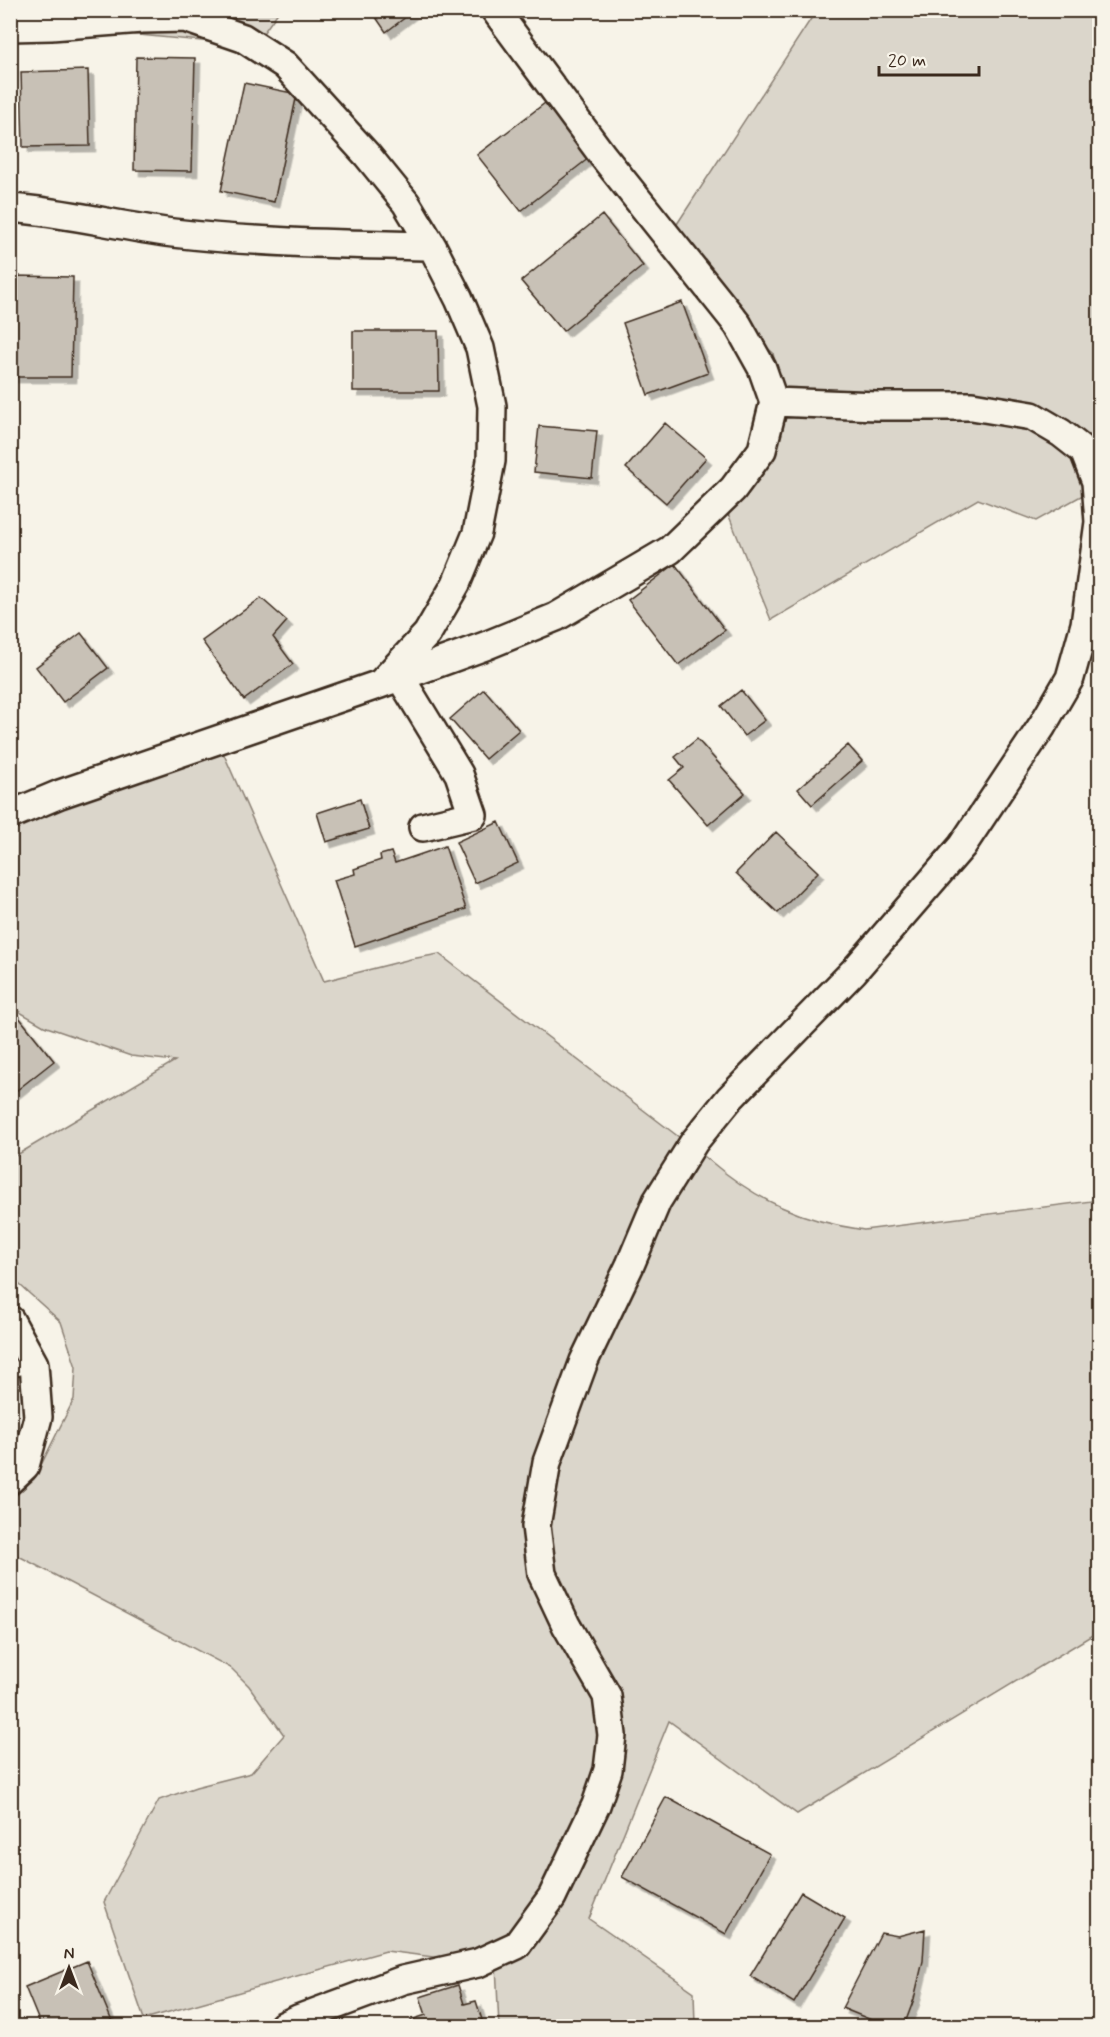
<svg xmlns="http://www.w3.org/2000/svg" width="1110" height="2037" font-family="Mynerve,sans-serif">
	<defs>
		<filter id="shadow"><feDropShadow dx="5.5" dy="5.5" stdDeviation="0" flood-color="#0004"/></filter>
	</defs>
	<rect width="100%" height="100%" fill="#f7f3e8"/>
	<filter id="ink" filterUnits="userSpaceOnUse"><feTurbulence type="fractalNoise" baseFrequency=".0167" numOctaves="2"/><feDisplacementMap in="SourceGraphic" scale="12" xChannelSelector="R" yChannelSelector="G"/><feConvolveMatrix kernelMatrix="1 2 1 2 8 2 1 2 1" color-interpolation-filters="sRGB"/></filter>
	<g filter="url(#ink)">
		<!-- green -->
		<path fill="#dbd6cb" stroke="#8b8074" stroke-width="1.5" d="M 17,10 L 279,11 L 254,46 L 14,23 Z
			M 816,11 L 1099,11 L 1099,486 L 1036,521 L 978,499 L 771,620 L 727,511 L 780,395 L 773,353 L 729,314 L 664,244 Z
			M 214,732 L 324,981 L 411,959 L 439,954 L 709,1160 C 757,1201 802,1221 864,1230 L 1099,1200 L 1100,1285 L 1096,1332 L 1100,1419 L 1099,1631 L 797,1814 L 669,1721 L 589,1919 L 694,1992 L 695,2026 L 499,2026 L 496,1965 L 386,1951 L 144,2019 L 104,1902 L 159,1800 L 196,1787 L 251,1773 L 284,1735 L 249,1686 L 231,1668 L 11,1552 L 11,1500 L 34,1479 L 74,1399 L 76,1367 L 61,1322 L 11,1277 L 10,1159 L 175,1061 L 131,1056 L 44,1026 L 11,1007 L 11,808 Z"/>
		<!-- building -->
		<path fill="#c8c1b6" stroke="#3b2a1e" stroke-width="1.5" filter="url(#shadow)" d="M 371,10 L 415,10 L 386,32 Z
			M 136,57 L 195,58 L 192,171 L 134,170 Z
			M 88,70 L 90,146 L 23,147 L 21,72 Z
			M 244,83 L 297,94 L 274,202 L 221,191 Z
			M 545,103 L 589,158 L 521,211 L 477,155 Z
			M 602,215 L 643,266 L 563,331 L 521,281 Z
			M 14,276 L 73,277 L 71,377 L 12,377 Z
			M 682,302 L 708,373 L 648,395 L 623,323 Z
			M 353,331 L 438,331 L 439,391 L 353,391 Z
			M 665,423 L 706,458 L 666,503 L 626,468 Z
			M 539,426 L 597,431 L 592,478 L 534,472 Z
			M 675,564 L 725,630 L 678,665 L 628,600 Z
			M 261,598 L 287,621 L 273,637 L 293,664 L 244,700 L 202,641 Z
			M 81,633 L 108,668 L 63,702 L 36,667 Z
			M 484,689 L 519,730 L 485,759 L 450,719 Z
			M 741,690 L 765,720 L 744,736 L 721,706 Z
			M 697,739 L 745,793 L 708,825 L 669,780 L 684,768 L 675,757 Z
			M 848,745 L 862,761 L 812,805 L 798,789 Z
			M 360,799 L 369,829 L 326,842 L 317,813 Z
			M 499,822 L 518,863 L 475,883 L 456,842 Z
			M 776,832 L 818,872 L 778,913 L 736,873 Z
			M 445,846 L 466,909 L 355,946 L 334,880 L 355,874 L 354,869 L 381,860 L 380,855 L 391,852 L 395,863 Z
			M 10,1006 L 54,1061 L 12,1094 L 10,1092 Z
			M 666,1797 L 770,1854 L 726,1934 L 622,1877 Z
			M 801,1892 L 845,1918 L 794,2003 L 750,1976 Z
			M 925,1929 L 923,1961 L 914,1999 L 904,2026 L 886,2026 L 842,2008 L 881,1933 L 898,1936 Z
			M 87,1961 L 113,2024 L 107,2026 L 41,2026 L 25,1987 Z
			M 458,1985 L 464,2004 L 476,2001 L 484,2026 L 413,2026 L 411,2020 L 426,2015 L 420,1997 Z"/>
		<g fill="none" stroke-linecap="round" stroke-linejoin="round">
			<defs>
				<path id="lane" d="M 10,1370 L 34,1364"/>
				<path id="street" d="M 10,27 L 51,26 L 142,19 L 185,18 L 243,38 L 285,65 L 367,155 L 406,203 L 432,246 L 459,299 L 480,348 L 492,406 L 491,461 L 477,533 L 456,584 L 427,634 L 383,681
					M 10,208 C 65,212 118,226 173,233 C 259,243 346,244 432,246
					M 400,677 L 459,774 L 473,815 L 423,827
					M 10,815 L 60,794 L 380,684 L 485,646 L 556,617 L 670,550 L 733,489 L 762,450 L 774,402 L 762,368 L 738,325 L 603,156 L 495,10
					M 10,1320 L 34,1364 L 38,1417 L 25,1466 L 10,1480
					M 283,2026 L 298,2019 L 403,1980 L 478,1963 L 517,1945 L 552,1897 L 596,1805 L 608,1770 L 612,1735 L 607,1696 L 566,1625 L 542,1574 L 536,1526 L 547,1462 L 584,1361 L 630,1265 L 657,1201 L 694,1142 L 729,1099 L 854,971 L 962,846 L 1042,726 L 1070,678 L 1085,624 L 1099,522 L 1096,482 L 1084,451 L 1061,433 L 1032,416 L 972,406 L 877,406 L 774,402"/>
			</defs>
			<!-- lane casing -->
			<use href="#lane" stroke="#3b2a1e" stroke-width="18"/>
			<!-- street casing -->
			<use href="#street" stroke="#3b2a1e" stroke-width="32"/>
			<!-- lane -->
			<use href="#lane" stroke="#f7f3e8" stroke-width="14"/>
			<!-- street -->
			<use href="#street" stroke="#f7f3e8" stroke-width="27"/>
		</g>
	</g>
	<!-- margin -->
	<rect width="1110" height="2037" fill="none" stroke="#f7f3e8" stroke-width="36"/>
	<rect x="18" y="18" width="1074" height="2001" fill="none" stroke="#3b2a1e" stroke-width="2" filter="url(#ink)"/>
	<!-- north arrow -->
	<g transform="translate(69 1968)" stroke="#f7f3e8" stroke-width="4.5" paint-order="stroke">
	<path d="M0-4.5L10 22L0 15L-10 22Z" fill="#3b2a1e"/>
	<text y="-9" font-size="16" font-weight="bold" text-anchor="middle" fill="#3b2a1e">N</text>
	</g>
	<!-- scale -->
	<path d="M879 66v9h100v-9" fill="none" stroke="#3b2a1e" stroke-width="3"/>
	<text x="888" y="66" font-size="18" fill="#3b2a1e" stroke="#f7f3e8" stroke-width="4.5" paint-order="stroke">20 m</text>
</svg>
